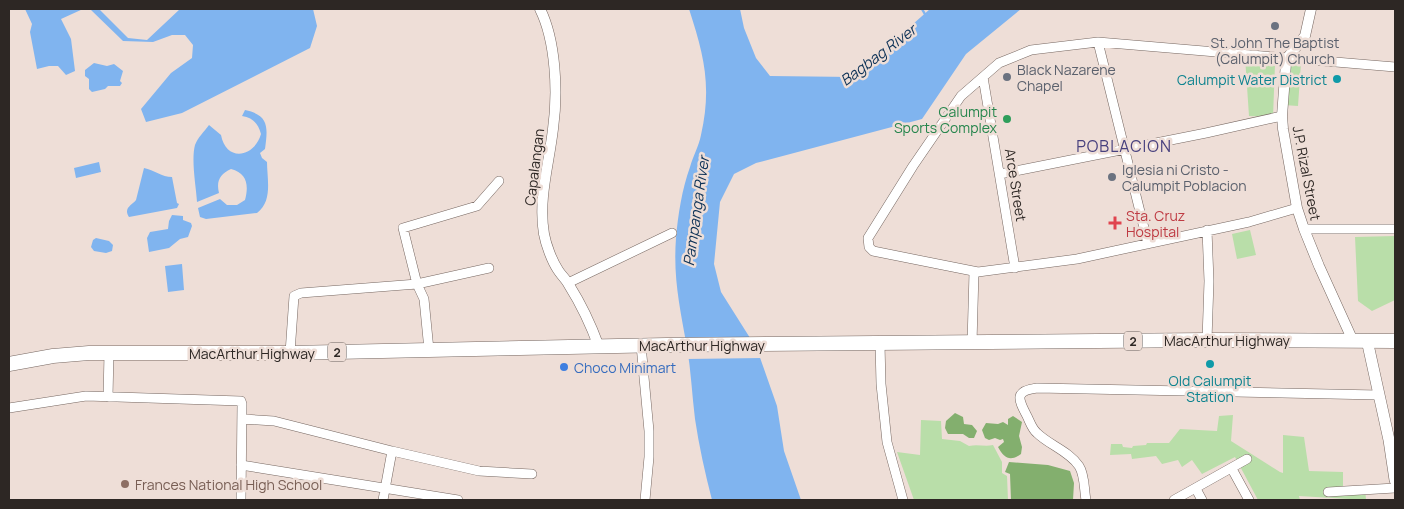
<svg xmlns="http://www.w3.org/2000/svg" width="1404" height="509" font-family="Manrope,sans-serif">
	<rect width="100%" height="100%" fill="#eeded7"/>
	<!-- green -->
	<path fill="#b9dea9" d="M 1245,57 L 1272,59 L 1275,64 L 1273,117 L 1249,116 Z
		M 1301,63 L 1298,106 L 1284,105 L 1287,64 Z
		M 1250,230 L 1256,255 L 1237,259 L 1232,234 Z
		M 1395,236 L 1395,300 L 1372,311 L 1358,301 L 1355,237 Z
		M 1233,415 L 1231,441 L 1280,472 L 1283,473 L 1283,435 L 1304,437 L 1309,471 L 1343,472 L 1343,486 L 1365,488 L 1366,500 L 1299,496 L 1300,500 L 1258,500 L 1235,457 L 1202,474 L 1192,460 L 1182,467 L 1178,460 L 1162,464 L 1156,456 L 1132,459 L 1131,454 L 1110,455 L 1111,444 L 1122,444 L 1123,447 L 1132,448 L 1133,446 L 1146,445 L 1147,443 L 1169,443 L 1180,429 L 1217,431 L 1219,416 Z
		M 921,420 L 941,421 L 942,439 L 960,441 L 969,446 C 978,444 985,447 993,445 L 1002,462 L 1002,473 L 1007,476 L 1008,500 L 914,500 L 897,452 L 920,455 Z"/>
	<!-- forest -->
	<path fill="#83af6e" d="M 955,413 L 963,417 L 964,424 L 972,425 L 977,431 L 974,438 L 969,438 L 963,434 L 948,434 L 945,428 L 946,421 Z
		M 1013,416 L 1022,422 L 1019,436 L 1022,447 L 1021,454 C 1010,462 1004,458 998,447 L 1004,442 L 1003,439 L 1000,440 L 995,438 L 989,440 L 985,438 L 982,430 L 986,423 L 998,424 L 1003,422 L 1008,425 L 1008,419 Z
		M 1009,462 L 1048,465 L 1070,471 L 1074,483 L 1073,500 L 1011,500 L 1010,474 L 1005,472 Z"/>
	<!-- water -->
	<path fill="#80b4ef" d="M 25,9 L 83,9 L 61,19 L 71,39 L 75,71 L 66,75 L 58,66 L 49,66 L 37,69 L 30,32 L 32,24 Z
		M 90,9 L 99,9 L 128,38 L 147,40 L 180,9 L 313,9 L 317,26 L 310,48 L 182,113 L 146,122 L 141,109 L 171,73 L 192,58 L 193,45 L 185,35 L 172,35 L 153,42 L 123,41 Z
		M 689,9 L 740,9 L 744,28 L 756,58 L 770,76 L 853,77 L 930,9 L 1021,9 L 966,54 L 922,119 L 756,163 L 734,174 L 720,202 L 714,264 L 721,292 L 757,349 L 777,406 L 784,451 L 801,500 L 712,500 C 705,473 699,446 695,419 C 692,395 691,371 687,347 C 680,308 673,278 676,238 C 678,215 682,189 690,167 C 693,156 699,146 701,135 C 712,86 704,55 689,9 Z
		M 94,63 L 107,66 L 114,64 L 123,71 L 120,81 L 122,83 L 120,86 L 108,86 L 105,89 L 92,92 L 89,89 L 89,79 L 85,76 L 85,70 Z
		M 245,110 C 269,115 268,127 265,149 L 260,153 L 262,158 L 267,162 C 267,179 273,201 257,213 L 206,219 L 200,217 L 198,208 L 220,199 L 227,205 L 237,205 L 245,200 C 249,185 247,173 231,169 C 220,174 216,181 219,193 L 197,202 C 196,186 191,160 195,145 C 198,137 204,132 209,125 L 221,135 C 226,162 254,158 261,134 C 258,123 253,118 242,116 Z
		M 99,162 L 101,172 L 76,178 L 74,168 Z
		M 144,168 C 154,170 162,177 172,177 L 177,203 L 179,204 L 177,208 L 129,217 C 123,208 132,205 136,200 Z
		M 172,215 L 183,216 L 183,220 L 191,223 L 192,226 L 188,237 L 180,239 L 169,248 L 149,252 L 147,238 L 150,232 L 168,229 L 169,221 Z
		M 96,238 L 109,241 L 113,245 L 112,251 L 106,253 L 94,251 L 91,247 L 93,240 Z
		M 182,264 L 184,290 L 168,292 L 165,266 Z"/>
	<!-- pier -->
	<path fill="#eeded7" d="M 759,348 L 762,358 L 685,359 L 684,349 Z"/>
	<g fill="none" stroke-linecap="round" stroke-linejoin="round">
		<!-- stream -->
		<path stroke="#80b4ef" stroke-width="2.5" d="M 922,9 L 926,16"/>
		<defs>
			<path id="minor" d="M 1098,42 L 1148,244
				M 983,77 L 1015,268
				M 1000,174 L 1206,133 L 1282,116
				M 1297,208 L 1249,222 L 1077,259 L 978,272 L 873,251 L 869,247 L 868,238 L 913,166 L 961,96 L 999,63 L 1031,50 L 1098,42 L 1395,67
				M 1304,229 L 1395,229
				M 568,283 L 672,233
				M 1207,340 L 1209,281 L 1207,230
				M 972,343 L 974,272
				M 880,344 L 881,384 L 887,442 L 903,500
				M 641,345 L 649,431 L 649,457 L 645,500
				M 429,350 L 424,299 L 417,284 L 403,228 L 477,206 L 499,181
				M 290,353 L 294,296 L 301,293 L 417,284 L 489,268
				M 108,397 L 109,353
				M 9,408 L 86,396 L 241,401 L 242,404 L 241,500
				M 242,419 L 274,421 L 392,451 L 479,471 L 532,474
				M 241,465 L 458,500
				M 1232,469 L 1249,500
				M 1196,489 L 1202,500
				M 1328,492 L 1395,488
				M 383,500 L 392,451
				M 1086,500 C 1084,490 1085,475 1079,466 C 1069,451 1049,445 1037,433 C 1032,429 1030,422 1027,416 C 1018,399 1014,391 1037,388 L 1378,395
				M 1174,500 L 1247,459"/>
			<path id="tertiary" d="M 540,9 C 556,41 558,93 553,129 C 549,164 538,199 544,234 C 546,245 552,261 558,270 C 561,275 566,279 569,285 C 581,304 591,325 599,347
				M 1311,9 L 1305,36 L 1288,57 L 1286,63 L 1282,116 L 1283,129 L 1297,208 L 1304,229 L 1319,266 L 1353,341"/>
			<path id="secondary" d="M 1367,340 L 1389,440 L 1395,480"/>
			<path id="trunk" d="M 9,364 L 53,356 L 89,353 L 290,353 L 666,345 L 1207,340 L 1395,341"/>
		</defs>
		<!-- minor casing -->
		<use href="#minor" stroke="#766761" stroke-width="10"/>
		<!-- tertiary casing -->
		<use href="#tertiary" stroke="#766761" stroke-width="11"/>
		<!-- secondary casing -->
		<use href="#secondary" stroke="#766761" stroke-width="12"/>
		<!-- trunk casing -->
		<use href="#trunk" stroke="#766761" stroke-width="15"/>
		<!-- minor -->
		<use href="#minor" stroke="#fff" stroke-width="9"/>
		<!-- tertiary -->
		<use href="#tertiary" stroke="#fff" stroke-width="10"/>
		<!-- secondary -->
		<use href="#secondary" stroke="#fff" stroke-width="11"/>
		<!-- trunk -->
		<use href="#trunk" stroke="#fff" stroke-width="14"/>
	</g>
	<!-- markers -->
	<g fill="#6b7280" stroke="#eeded7" stroke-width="2">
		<circle cx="1275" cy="26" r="5"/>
		<circle cx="1007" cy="77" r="5"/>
		<circle cx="1112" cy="177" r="5"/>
	</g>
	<g fill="#0f9aa8" stroke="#eeded7" stroke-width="2">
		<circle cx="1337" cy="79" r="5"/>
		<circle cx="1210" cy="364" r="5"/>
	</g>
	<circle fill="#2e9e5b" stroke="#eeded7" stroke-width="2" cx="1007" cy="119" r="5"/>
	<path fill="#e0444e" stroke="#eeded7" stroke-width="2" d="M1112.5 215.5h5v5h5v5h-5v5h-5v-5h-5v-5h5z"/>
	<circle fill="#3f7fe0" stroke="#eeded7" stroke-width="2" cx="564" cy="367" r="5"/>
	<circle fill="#8d6e63" stroke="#eeded7" stroke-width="2" cx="125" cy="484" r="5"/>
	<g text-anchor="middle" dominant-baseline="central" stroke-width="5" stroke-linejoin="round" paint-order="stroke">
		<!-- shield labels -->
		<g fill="#eeded7" stroke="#675e5a" stroke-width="1">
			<rect x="1124" y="331.5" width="18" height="19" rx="4"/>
			<rect x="328" y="342.5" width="18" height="19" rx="4"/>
		</g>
		<g font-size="12" font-weight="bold" fill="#2d2724">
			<text x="1133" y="341">2</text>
			<text x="337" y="352">2</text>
		</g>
		<!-- worship labels -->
		<g font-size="14" fill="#5b616d" stroke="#eeded7" text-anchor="start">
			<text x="1275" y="42" text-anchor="middle">St. John The Baptist<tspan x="1275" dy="16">(Calumpit) Church</tspan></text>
			<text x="1017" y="69">Black Nazarene<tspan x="1017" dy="16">Chapel</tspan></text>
			<text x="1122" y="169">Iglesia ni Cristo -<tspan x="1122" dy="16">Calumpit Poblacion</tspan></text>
		</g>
		<!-- culture labels -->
		<g font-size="14" fill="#0d838f" stroke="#eeded7" text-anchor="end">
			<text x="1327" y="79">Calumpit Water District</text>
			<text x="1210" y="380" text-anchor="middle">Old Calumpit<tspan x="1210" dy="16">Station</tspan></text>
		</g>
		<!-- leisure labels -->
		<g font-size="14" fill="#27864d" stroke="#eeded7" text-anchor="end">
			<text x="997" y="111">Calumpit<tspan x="997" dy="16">Sports Complex</tspan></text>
		</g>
		<!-- street labels -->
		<g font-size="14" fill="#2d2724" stroke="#eeded7">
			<text transform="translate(534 167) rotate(-83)">Capalangan</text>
			<text transform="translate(1307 173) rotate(79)">J.P. Rizal Street</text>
			<text transform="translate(1016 185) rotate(81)">Arce Street</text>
			<text x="1227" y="340">MacArthur Highway</text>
			<text x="702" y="345">MacArthur Highway</text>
			<text x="252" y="353">MacArthur Highway</text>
		</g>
		<!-- health labels -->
		<g font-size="14" fill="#be3a42" stroke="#eeded7" text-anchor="start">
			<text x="1126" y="215">Sta. Cruz<tspan x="1126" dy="16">Hospital</tspan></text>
		</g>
		<!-- shop labels -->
		<g font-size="14" fill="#366cbe" stroke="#eeded7" text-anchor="start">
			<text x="574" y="367">Choco Minimart</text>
		</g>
		<!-- education labels -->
		<g font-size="14" fill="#785e54" stroke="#eeded7" text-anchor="start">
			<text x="135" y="484">Frances National High School</text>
		</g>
		<!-- water labels -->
		<g font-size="15" font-style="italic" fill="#0c3156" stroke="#eeded7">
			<text transform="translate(878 55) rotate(-37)">Bagbag River</text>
			<text transform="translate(696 211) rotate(-82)">Pampanga River</text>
		</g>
		<!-- quarter labels -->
		<g font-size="16" letter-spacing="1" fill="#48417e" stroke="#eeded7">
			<text x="1124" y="146">POBLACION</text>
		</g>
	</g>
	<!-- border -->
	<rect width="1404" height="509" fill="none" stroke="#2d2724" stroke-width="20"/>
</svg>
